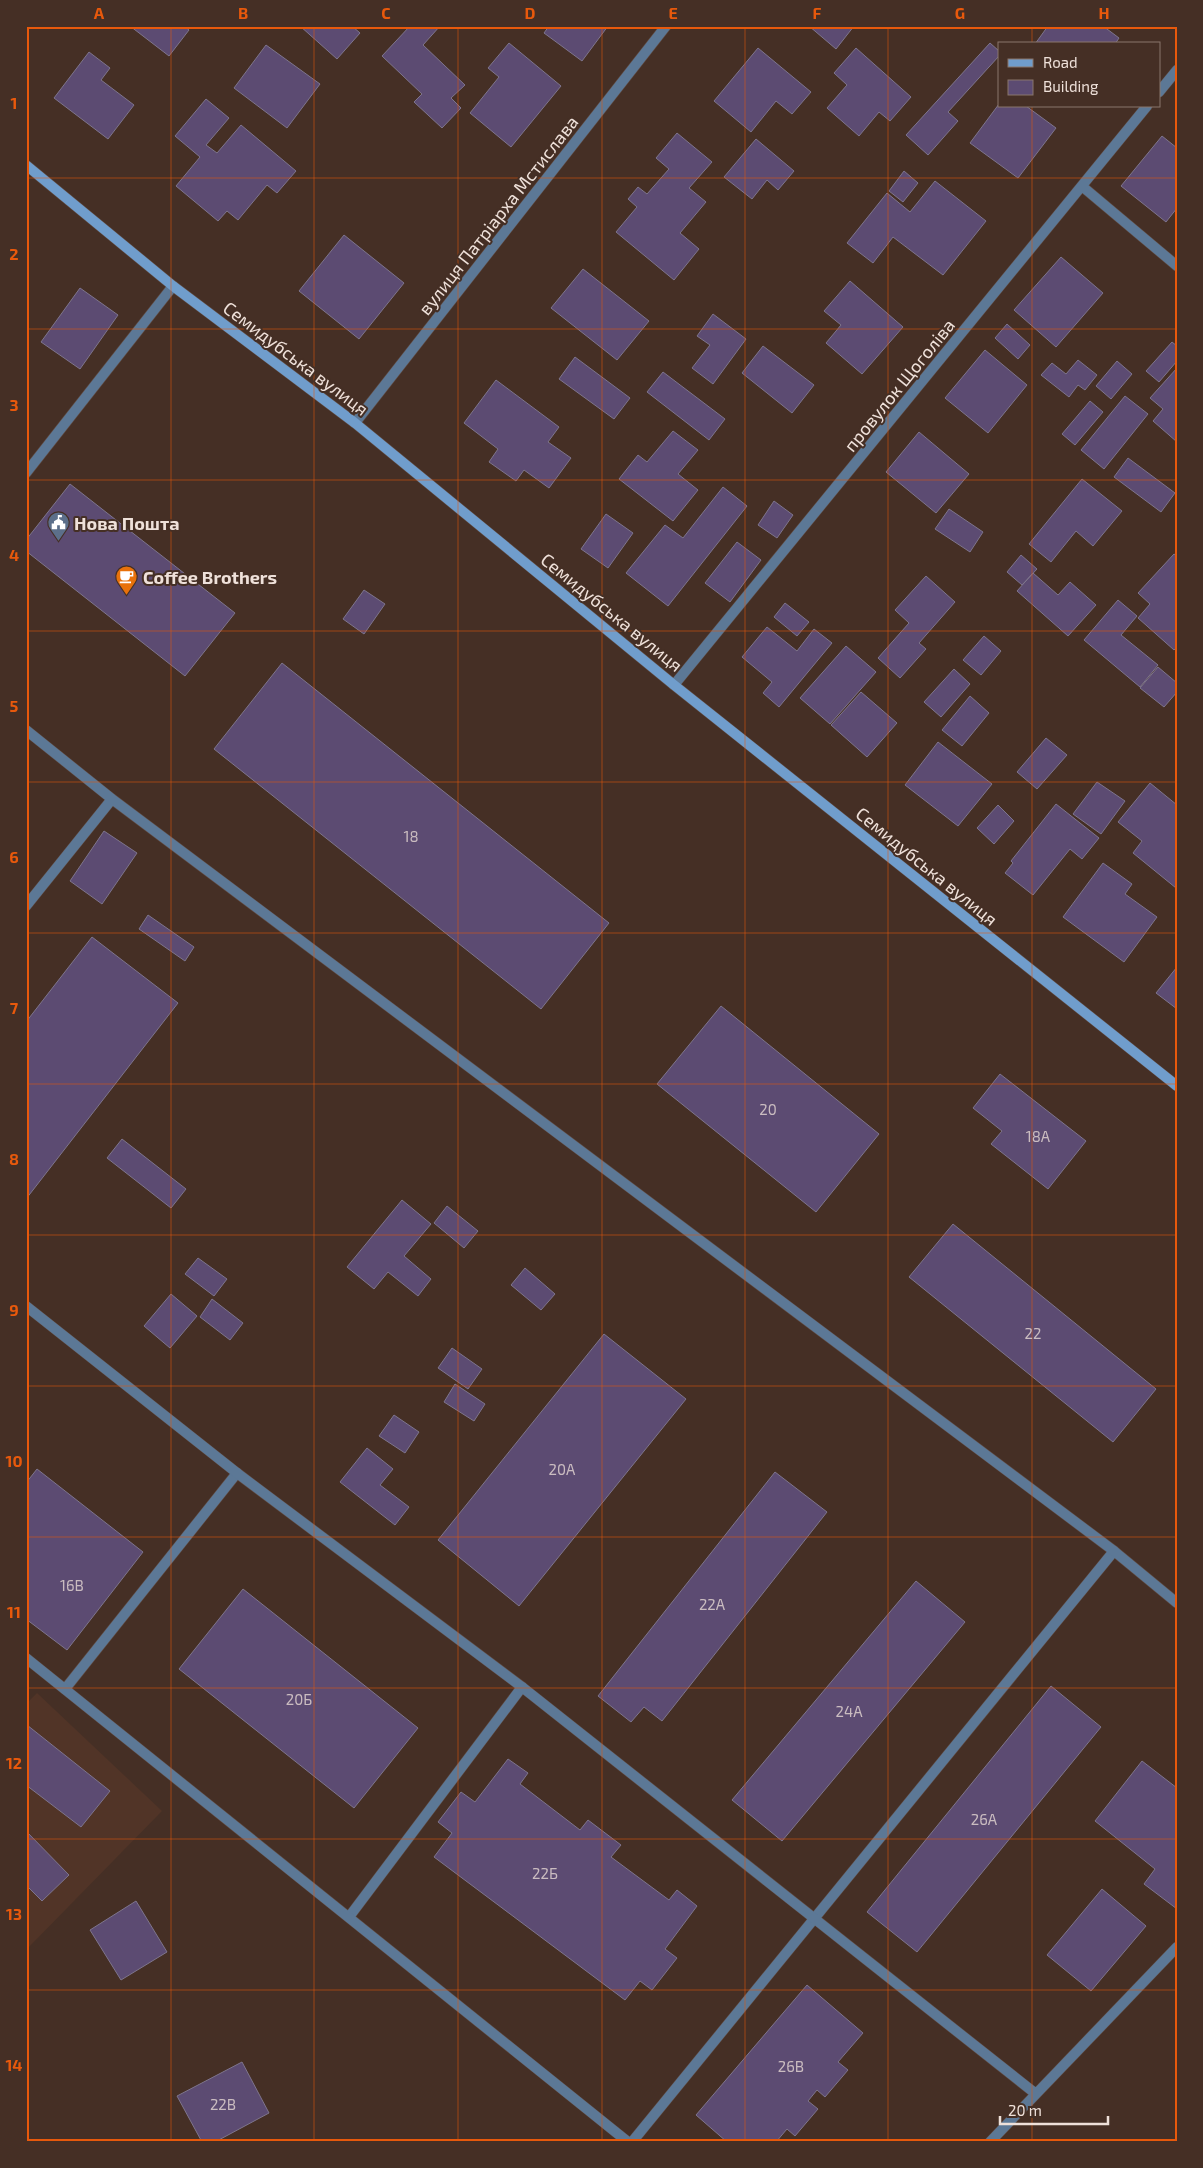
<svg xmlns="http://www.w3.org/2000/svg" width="1203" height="2168" font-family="'Exo 2',sans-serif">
	<rect width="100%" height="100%" fill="#452f25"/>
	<!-- built -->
	<path fill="#513427" d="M 37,1693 L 162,1811 L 26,1950 L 26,1704 Z"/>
	<!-- building -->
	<path fill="#5c4b72" stroke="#7e758c" d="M 130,26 L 184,26 L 189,30 L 169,56 Z
		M 300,26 L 352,26 L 360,33 L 337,59 Z
		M 410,26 L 440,26 L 423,45 L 465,85 L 451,98 L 461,108 L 442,128 L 414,102 L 422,94 L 382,56 Z
		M 549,26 L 608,26 L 582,61 L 544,33 Z
		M 809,26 L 854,26 L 836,49 Z
		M 1048,26 L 1103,26 L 1119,38 L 1115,44 L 1035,44 Z
		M 509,43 L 561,86 L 511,147 L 470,113 L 499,77 L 488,68 Z
		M 990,43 L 999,51 L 999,56 L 948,112 L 958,121 L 928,155 L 906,135 Z
		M 266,45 L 320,84 L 287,128 L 234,88 Z
		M 758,48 L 811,92 L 792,114 L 776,101 L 751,132 L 714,101 Z
		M 856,48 L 911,97 L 890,121 L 879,112 L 859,136 L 827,108 L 847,85 L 834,73 Z
		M 89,52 L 110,68 L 101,80 L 134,105 L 108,139 L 54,98 Z
		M 206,99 L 229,118 L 206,145 L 217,153 L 241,125 L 296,171 L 277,193 L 267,185 L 238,220 L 227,211 L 218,221 L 176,186 L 200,157 L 175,136 Z
		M 999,104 L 999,106 L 1026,106 L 1056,128 L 1018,178 L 970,143 Z
		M 677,133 L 712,162 L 689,188 L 706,202 L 680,233 L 699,249 L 674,280 L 616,232 L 637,207 L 628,199 L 638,187 L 647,194 L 669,169 L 656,158 Z
		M 1162,136 L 1177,148 L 1177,208 L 1166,222 L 1121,186 Z
		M 756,139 L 794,171 L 778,190 L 767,180 L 752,199 L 724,177 Z
		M 904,171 L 918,183 L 903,202 L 889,191 Z
		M 935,181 L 986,221 L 943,275 L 893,237 L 873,263 L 847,243 L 887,193 L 910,212 Z
		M 344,235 L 404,283 L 359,339 L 299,291 Z
		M 1061,257 L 1103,293 L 1056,347 L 1014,310 Z
		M 583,269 L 649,321 L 617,360 L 551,308 Z
		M 850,281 L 903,327 L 862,374 L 826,343 L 841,325 L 824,311 Z
		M 80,288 L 118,315 L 80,369 L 41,342 Z
		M 713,314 L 746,339 L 713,384 L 692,368 L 710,345 L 697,336 Z
		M 1007,324 L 1030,345 L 1018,359 L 995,338 Z
		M 1172,342 L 1177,346 L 1177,361 L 1159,382 L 1146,371 Z
		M 763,346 L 814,385 L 792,413 L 742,373 Z
		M 985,350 L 1027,385 L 988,433 L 945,398 Z
		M 575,357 L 630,398 L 614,419 L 559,379 Z
		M 1078,360 L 1097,375 L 1085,390 L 1078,385 L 1069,397 L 1041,375 L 1052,363 L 1066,374 Z
		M 1117,361 L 1132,374 L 1111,399 L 1096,386 Z
		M 1177,368 L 1177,442 L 1153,421 L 1163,409 L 1150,398 Z
		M 663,372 L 725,419 L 709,440 L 647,392 Z
		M 496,380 L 559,427 L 548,442 L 571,458 L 549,488 L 524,470 L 516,481 L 489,462 L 498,449 L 464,423 Z
		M 1125,396 L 1148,414 L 1104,469 L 1081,450 Z
		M 1090,401 L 1103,412 L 1075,445 L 1062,434 Z
		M 673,431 L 698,450 L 678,474 L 698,490 L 673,521 L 619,479 L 638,455 L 647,462 Z
		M 919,432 L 969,474 L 936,513 L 886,472 Z
		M 1128,458 L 1175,493 L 1161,512 L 1114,477 Z
		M 1082,479 L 1122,511 L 1093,546 L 1076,531 L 1051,562 L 1029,544 Z
		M 70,484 L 235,613 L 185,676 L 26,551 L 26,540 Z
		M 723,487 L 747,506 L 668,606 L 626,573 L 665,525 L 683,538 Z
		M 774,501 L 793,515 L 777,538 L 758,525 Z
		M 949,509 L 983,532 L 970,552 L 935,529 Z
		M 606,514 L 633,533 L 608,568 L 581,549 Z
		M 737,542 L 761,560 L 730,602 L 705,583 Z
		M 1174,554 L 1177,556 L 1177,647 L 1174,650 L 1138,618 L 1150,604 L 1138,593 Z
		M 1021,555 L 1037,569 L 1022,585 L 1007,572 Z
		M 1033,573 L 1058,595 L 1070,582 L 1096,605 L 1068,636 L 1017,591 Z
		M 926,576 L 955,602 L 919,643 L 926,649 L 900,678 L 878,658 L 909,623 L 895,610 Z
		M 364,590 L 385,604 L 364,634 L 343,619 Z
		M 1118,600 L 1137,616 L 1121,635 L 1158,665 L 1140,687 L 1084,640 Z
		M 785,603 L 809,622 L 797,636 L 774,617 Z
		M 767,627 L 797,651 L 814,629 L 832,643 L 779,707 L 763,693 L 772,682 L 742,657 Z
		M 984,636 L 1001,651 L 981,675 L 963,660 Z
		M 846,646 L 876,672 L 830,724 L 800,698 Z
		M 282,663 L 609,923 L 541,1009 L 214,749 Z
		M 1158,667 L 1177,683 L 1177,692 L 1164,707 L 1140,688 Z
		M 954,669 L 970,684 L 941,717 L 924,702 Z
		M 861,692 L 897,723 L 867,757 L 831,725 Z
		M 970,696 L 989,713 L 962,746 L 942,730 Z
		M 1046,738 L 1067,755 L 1037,789 L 1017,772 Z
		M 938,742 L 992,784 L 958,826 L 905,785 Z
		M 1097,782 L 1125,801 L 1101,834 L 1073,814 Z
		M 1150,783 L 1177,805 L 1176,888 L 1133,853 L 1142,841 L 1118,822 Z
		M 1056,804 L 1099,838 L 1082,859 L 1070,849 L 1033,895 L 1005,873 L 1013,863 L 1011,861 Z
		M 998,805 L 1014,821 L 994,844 L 977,828 Z
		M 104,831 L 137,853 L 102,904 L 70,881 Z
		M 1103,863 L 1132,884 L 1125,894 L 1157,917 L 1124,962 L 1063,917 Z
		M 148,915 L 194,947 L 185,961 L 139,929 Z
		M 92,937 L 178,1003 L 26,1199 L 26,1022 Z
		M 1177,967 L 1177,1009 L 1156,993 Z
		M 721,1006 L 879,1134 L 816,1212 L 657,1084 Z
		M 1000,1074 L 1086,1141 L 1048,1189 L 991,1144 L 1002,1131 L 973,1108 Z
		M 122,1139 L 186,1189 L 171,1208 L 107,1158 Z
		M 402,1200 L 431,1224 L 404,1256 L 431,1279 L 418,1296 L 388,1272 L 374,1289 L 347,1267 Z
		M 447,1206 L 478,1231 L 464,1248 L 434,1223 Z
		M 953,1224 L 1156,1389 L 1113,1442 L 909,1277 Z
		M 198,1258 L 227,1279 L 214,1296 L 185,1274 Z
		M 525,1268 L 555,1294 L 541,1310 L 511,1285 Z
		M 171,1294 L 197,1316 L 170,1348 L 144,1326 Z
		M 212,1299 L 243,1323 L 230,1340 L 200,1317 Z
		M 604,1334 L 686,1399 L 519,1606 L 438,1540 Z
		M 452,1348 L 482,1369 L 468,1389 L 438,1368 Z
		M 455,1384 L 485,1404 L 474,1421 L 444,1402 Z
		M 394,1415 L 419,1432 L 405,1453 L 379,1436 Z
		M 367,1448 L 393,1469 L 380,1485 L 409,1507 L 395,1525 L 340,1482 Z
		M 37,1469 L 143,1552 L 67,1650 L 26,1619 L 26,1483 Z
		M 775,1472 L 827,1512 L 662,1721 L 644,1707 L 631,1722 L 598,1696 Z
		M 916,1581 L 965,1622 L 782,1841 L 732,1800 Z
		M 243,1589 L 418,1728 L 354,1808 L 179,1669 Z
		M 1051,1686 L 1101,1727 L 917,1952 L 867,1912 Z
		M 27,1725 L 110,1791 L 81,1827 L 26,1785 Z
		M 508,1759 L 528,1773 L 520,1784 L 580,1830 L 588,1820 L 621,1845 L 611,1857 L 669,1900 L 677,1890 L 697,1906 L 665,1949 L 677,1958 L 652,1990 L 640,1981 L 625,2000 L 434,1857 L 452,1833 L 438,1822 L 461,1792 L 475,1802 Z
		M 1142,1761 L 1177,1788 L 1177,1909 L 1144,1884 L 1155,1869 L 1095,1821 Z
		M 26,1831 L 69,1875 L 42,1901 L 26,1885 Z
		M 1102,1889 L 1146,1926 L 1091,1991 L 1047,1955 Z
		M 136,1901 L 167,1952 L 121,1980 L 90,1930 Z
		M 807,1985 L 863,2033 L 838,2062 L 848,2070 L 825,2097 L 817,2090 L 808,2101 L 818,2109 L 795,2136 L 787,2129 L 776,2142 L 727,2142 L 696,2115 Z
		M 242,2062 L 269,2113 L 215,2142 L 202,2142 L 177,2096 Z"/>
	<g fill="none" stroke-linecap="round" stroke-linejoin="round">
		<defs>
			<path id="lane" d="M 65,1689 L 237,1473
				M 349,1917 L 522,1687
				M 632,2142 L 1114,1551"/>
			<path id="street" d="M 1159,92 L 1177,70
				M 1083,187 L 1177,266
				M 355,423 L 666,26
				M 26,473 L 173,286
				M 674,685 L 1147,106
				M 26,730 L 112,799 L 1114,1551 L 1177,1603
				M 26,906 L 112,799
				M 26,1306 L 237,1473 L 522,1687 L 1036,2094
				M 26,1658 L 628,2142
				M 990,2142 L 1177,1947"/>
			<path id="secondary" d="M 26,165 L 173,286 L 355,423 L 674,685 L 1177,1086"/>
		</defs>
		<!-- lane casing -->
		<use href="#lane" stroke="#604b42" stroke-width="11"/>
		<!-- street casing -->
		<use href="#street" stroke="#604b42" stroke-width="11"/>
		<!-- secondary casing -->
		<use href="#secondary" stroke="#604b42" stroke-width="11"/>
		<!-- lane -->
		<use href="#lane" stroke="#5c7896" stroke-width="10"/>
		<!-- street -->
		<use href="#street" stroke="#5c7896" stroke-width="10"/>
		<!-- secondary -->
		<use href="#secondary" stroke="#709dcc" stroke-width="10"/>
	</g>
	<!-- grid -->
	<path fill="none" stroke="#e8590c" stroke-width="1" stroke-opacity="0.55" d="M 171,26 L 171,2142M 314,26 L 314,2142M 458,26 L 458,2142M 602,26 L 602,2142M 745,26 L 745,2142M 888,26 L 888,2142M 1032,26 L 1032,44M 1032,106 L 1032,2142M 26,178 L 1177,178M 26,329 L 1177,329M 26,480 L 1177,480M 26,631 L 1177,631M 26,782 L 1177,782M 26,933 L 1177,933M 26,1084 L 1177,1084M 26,1235 L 1177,1235M 26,1386 L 1177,1386M 26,1537 L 1177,1537M 26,1688 L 1177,1688M 26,1839 L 1177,1839M 26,1990 L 1177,1990"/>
	<!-- icons -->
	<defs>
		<symbol id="civic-pin" viewBox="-11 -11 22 30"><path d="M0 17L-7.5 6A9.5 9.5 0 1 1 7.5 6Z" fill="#5c6f8a" stroke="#452f25"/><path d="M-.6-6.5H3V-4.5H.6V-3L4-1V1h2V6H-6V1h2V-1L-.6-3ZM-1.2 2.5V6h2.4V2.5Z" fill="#fff"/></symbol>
		<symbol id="cafe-pin" viewBox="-11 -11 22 30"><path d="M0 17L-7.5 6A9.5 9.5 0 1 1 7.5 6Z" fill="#e8710a" stroke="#452f25"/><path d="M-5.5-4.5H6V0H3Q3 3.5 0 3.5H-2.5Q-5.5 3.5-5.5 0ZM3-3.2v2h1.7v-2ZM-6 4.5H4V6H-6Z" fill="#fff"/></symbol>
	</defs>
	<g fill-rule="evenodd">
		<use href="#civic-pin" x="46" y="510" width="25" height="34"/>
		<use href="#cafe-pin" x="114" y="564" width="25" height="34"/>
	</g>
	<g text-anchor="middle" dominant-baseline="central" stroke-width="4" stroke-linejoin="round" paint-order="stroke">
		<!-- number labels -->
		<g font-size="15" fill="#cabcc0">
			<text x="411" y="836">18</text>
			<text x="768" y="1109">20</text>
			<text x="1038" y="1136">18А</text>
			<text x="1033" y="1333">22</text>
			<text x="562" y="1469">20А</text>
			<text x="72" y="1585">16В</text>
			<text x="712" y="1604">22А</text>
			<text x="299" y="1699">20Б</text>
			<text x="849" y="1711">24А</text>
			<text x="984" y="1819">26А</text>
			<text x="545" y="1873">22Б</text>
			<text x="791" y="2066">26В</text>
			<text x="223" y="2104">22В</text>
		</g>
		<!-- street labels -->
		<g font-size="18" fill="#efe1da" stroke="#452f25">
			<text transform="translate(498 215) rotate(-52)">вулиця Патріарха Мстислава</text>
			<text transform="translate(296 358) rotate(37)">Семидубська вулиця</text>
			<text transform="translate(899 385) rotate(-51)">провулок Щоголіва</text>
			<text transform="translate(612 612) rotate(39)">Семидубська вулиця</text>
			<text transform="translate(927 866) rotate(39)">Семидубська вулиця</text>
		</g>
		<!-- poi labels -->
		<g font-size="18" font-weight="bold" fill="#efe1da" stroke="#452f25" text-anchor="start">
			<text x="74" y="523">Нова Пошта</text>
			<text x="143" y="577">Coffee Brothers</text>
		</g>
	</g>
	<!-- border -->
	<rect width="1203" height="2168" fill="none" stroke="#452f25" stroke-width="55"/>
	<!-- legend -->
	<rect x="998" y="42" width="162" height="65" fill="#452f25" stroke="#89766d"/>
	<rect x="1008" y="59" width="25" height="8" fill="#709dcc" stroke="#89766d"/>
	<text x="1043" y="68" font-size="15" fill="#efe1da">Road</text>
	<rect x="1008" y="80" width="25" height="15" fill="#5c4b72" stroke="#89766d"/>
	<text x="1043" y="92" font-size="15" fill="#efe1da">Building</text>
	<!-- scale -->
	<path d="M1000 2116v8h108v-8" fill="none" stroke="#efe1da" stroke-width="2.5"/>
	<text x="1008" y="2116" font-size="15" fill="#efe1da" stroke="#452f25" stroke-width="4" paint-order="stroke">20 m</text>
	<rect x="28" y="28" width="1148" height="2112" fill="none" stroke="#e8590c" stroke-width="2"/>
	<g font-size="16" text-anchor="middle" font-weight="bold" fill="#e8590c">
		<text x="99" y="19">A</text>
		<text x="243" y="19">B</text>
		<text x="386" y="19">C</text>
		<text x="530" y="19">D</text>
		<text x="673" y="19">E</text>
		<text x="817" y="19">F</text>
		<text x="960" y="19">G</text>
		<text x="1104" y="19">H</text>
		<text x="14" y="109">1</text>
		<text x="14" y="260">2</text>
		<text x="14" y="411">3</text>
		<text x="14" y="561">4</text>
		<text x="14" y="712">5</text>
		<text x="14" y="863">6</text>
		<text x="14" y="1014">7</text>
		<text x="14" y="1165">8</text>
		<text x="14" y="1316">9</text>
		<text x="14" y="1467">10</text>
		<text x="14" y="1618">11</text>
		<text x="14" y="1769">12</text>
		<text x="14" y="1920">13</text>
		<text x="14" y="2071">14</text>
	</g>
</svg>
